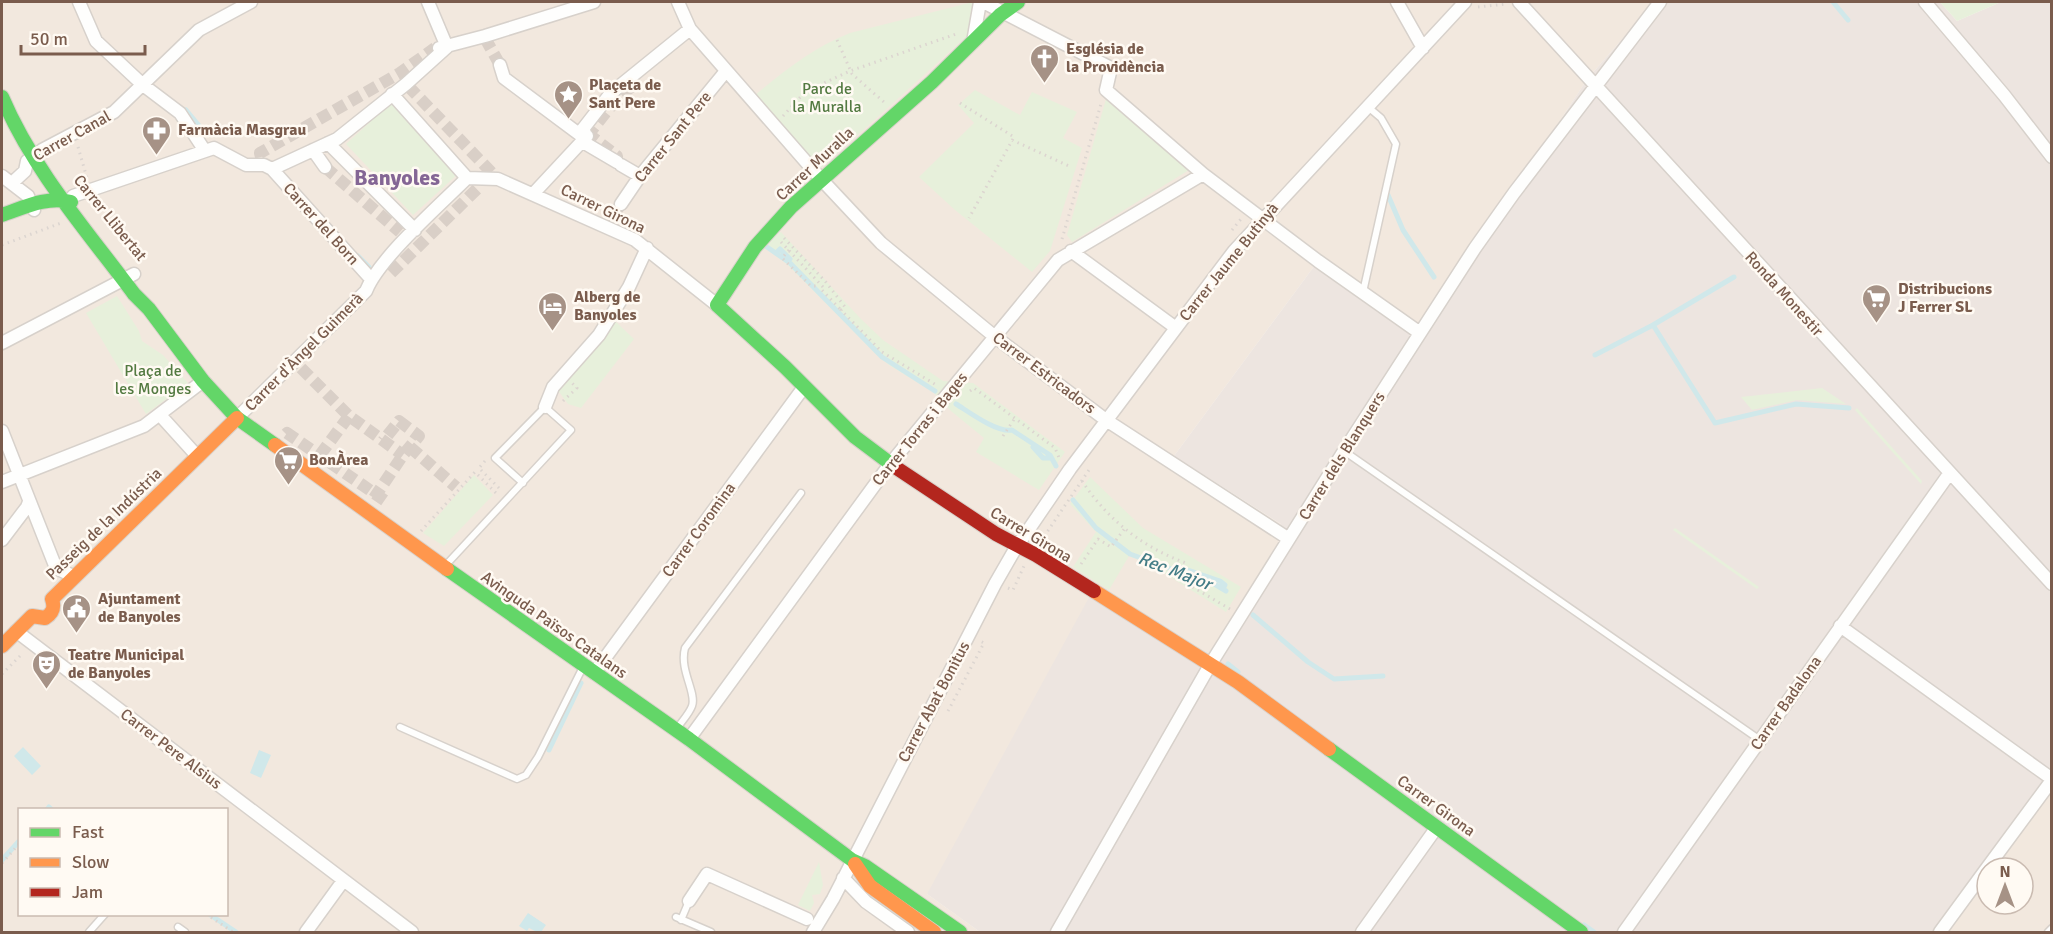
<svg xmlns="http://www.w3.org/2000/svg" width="2053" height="934" font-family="Signika,sans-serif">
	<rect width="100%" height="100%" fill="#f9f5f0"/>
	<!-- residential -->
	<path fill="#f2e8de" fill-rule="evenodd" d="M 2,2 L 1655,2 L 1588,78 L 1420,333 L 1318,261 L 1174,456 L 1281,524 L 1277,553 L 1208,662 L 927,894 L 980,932 L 2,932 ZM 20,810 L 226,810 L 226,914 L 20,914 Z
		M 2051,780 L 2051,932 L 1940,932 L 1987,868 L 1987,904 L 2023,904 L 2023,868 L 1987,868 Z"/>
	<!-- industrial -->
	<path fill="#ede5e0" d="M 1655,2 L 1940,2 L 1957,21 L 2001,2 L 2051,2 L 2051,780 L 1940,932 L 980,932 L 927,894 L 1092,592 L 1208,661 L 1277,553 L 1281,524 L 1174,456 L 1318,261 L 1420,333 L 1588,78 Z"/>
	<!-- green -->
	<path fill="#e7f0db" d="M 973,2 L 967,36 L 820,169 L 754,96 C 784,71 814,47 850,33 Z
		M 1940,2 L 2001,2 L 1957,21 Z
		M 975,90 L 1020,115 L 1032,92 L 1077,112 L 1063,138 L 1082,148 L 1050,251 L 1032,272 L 955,210 L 919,177 L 974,123 L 958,105 Z
		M 1106,99 L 1142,128 L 1189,170 L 1072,242 L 1067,235 Z
		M 392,102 L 459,173 L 413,215 L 346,144 Z
		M 781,232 L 860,318 L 883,340 L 943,381 L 973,383 L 1065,452 L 1039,490 L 976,452 L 984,438 L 951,411 L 933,392 L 889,365 L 875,353 L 787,264 L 765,248 L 773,238 Z
		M 117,296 L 139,331 L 142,341 L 163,355 L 188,383 L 146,414 L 86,313 Z
		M 613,319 L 634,339 L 581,408 L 568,404 L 557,389 Z
		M 1822,388 L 1846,404 L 1797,400 L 1752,410 L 1741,397 Z
		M 1857,408 L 1922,481 L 1921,484 L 1855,410 Z
		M 474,475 L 493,495 L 444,546 L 423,533 Z
		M 1090,477 L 1143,528 L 1241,587 L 1226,612 L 1151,565 L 1129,556 L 1109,590 L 1073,567 L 1096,532 L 1070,504 Z
		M 1675,528 L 1759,587 L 1757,589 L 1673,530 Z
		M 819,862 L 823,885 L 820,894 L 812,895 L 814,903 L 810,911 L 798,905 Z"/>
	<!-- water -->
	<path fill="#d0e8ea" d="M 23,747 L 41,766 L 32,775 L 14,756 Z
		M 259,750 L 271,755 L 261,778 L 250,773 Z
		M 528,913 L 546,925 L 541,932 L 537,932 L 529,928 L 527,931 L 519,926 Z"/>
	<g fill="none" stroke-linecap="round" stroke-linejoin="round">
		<!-- stream -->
		<path stroke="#d0e8ea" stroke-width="5" d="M 1833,2 L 1848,20
			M 186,110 L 201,128
			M 1388,195 L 1403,230 L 1434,277
			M 767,247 L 790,263 L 882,357 L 935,391
			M 776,253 L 780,249 L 790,259
			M 358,256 L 369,267
			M 1653,325 L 1734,277
			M 1595,355 L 1653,325 L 1715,423 L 1796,404 L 1849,408
			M 956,404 C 969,412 997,433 1012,430 L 1050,455 L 1056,466
			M 1033,447 L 1043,458 L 1051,458
			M 1073,500 L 1096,528 L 1130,554 L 1216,585 L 1226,591
			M 1176,569 L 1182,568 L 1220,581 L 1225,585 L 1223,589
			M 1253,615 L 1308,662 L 1334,679 L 1383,676
			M 1228,664 L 1238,672
			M 549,750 L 581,683
			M 47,810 L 49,807 L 52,810
			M 2,860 L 20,840
			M 209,914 L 236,932
			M 1584,925 L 1594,932"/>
		<!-- street-tunnel -->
		<path stroke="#d9cfc7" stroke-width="12" stroke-dasharray="12 6" stroke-linecap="butt" d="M 485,38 L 500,65
			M 408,86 L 494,175
			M 587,133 L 617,156 L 617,159
			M 587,136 L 619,96 L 631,87 L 629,86
			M 261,157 L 260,153 L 400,73 L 435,48
			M 325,167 L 400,232
			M 607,225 L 621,204
			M 391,273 L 479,187
			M 301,368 L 349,416 L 403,455
			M 286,434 L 287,433 L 387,502
			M 410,447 L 456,487
			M 320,455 L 349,416
			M 374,498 L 403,455 L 419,436 L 399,421 L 383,441"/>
		<defs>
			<path id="lane" d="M 1363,292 L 1396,144 L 1381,118 L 1368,107
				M 1344,451 L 1760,740
				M 445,566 L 571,430 L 545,407 L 495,458 L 523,483
				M 400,727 L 517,779 L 526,775 L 538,757 L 583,667
				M 678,727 C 682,721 689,714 692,706 C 697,693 679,670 685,648 L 801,493
				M 676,917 L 711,932
				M 681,920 L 689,901
				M 178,927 L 185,932
				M 89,932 L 105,914
				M 2048,932 L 2052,928"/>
			<path id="street" d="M 79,2 L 96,41 L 143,85 L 180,113 L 205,151
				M 428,2 L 447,47
				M 678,2 L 690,29 L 821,179 L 881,243 L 994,336 L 1106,420 L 1289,539
				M 983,2 L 1111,68 L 1106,90 L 1203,174 L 1318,261 L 1420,333
				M 1397,2 L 1423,48
				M 1519,2 L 2052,584
				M 1925,2 L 2004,95 L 2052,157
				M 973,42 L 980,2
				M 439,48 L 485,36 L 594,2
				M 500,65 L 504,78 L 579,134 L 585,133
				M 392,94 L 467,178
				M 579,134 L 611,93 L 690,29
				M 583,142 L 617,162
				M 328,143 L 415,230
				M 313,150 L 325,167
				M 621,165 L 640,176
				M 272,169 L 337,139 L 406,84 L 447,47
				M 2,176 L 28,196 L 34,210
				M 467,178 L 498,179 L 635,240 L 717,305
				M 12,183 L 25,171 L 27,161 L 42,150 L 114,112 L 199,30 L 251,2
				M 533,194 L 587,136
				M 73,196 L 214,148 L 246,165 L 264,165 L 272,169 L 371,279
				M 621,204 L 640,176 L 726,71
				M 1071,251 L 1176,328
				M 2,343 L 134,274
				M 545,407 L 553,387 L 599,335 L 629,287 L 647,248
				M 160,415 L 198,457
				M 237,418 L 366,291 C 379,258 440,205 467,178
				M 2,431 L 56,568 L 75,577
				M 2,482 L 144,426 L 203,381
				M 2,540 L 27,507 L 29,502
				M 1840,626 L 2052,779
				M 16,631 L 412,932
				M 594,673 L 804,387
				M 689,739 L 890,464 L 1058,260 L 1203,174
				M 1987,868 L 2052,780
				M 843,878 L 866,902 L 908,932
				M 689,901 L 707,874 L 807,919
				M 306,932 L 343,881
				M 813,932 L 833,899 L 995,584 L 1014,551 L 1070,469 L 1234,251 L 1465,2
				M 1057,932 L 1210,665 L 1344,451 L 1475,248 L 1514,193 L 1660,2
				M 1362,932 L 1437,827
				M 1624,932 L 1949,474
				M 1940,932 L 1987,868"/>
			<path id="fast" d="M 2,97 C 33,170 87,231 134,294 L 149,309 L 203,381 L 237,418 L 275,445
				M 2,215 C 25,207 47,196 71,202
				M 895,467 L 855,437 L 785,367 L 717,305 L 755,247 L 791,207 L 932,82 L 1000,15 L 1018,2
				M 447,569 L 689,739 L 852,860 L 865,866 L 960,932
				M 1329,749 L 1581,932"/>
			<path id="slow" d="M 275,445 L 447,569
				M 1094,591 L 1238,682 L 1329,749
				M 2,646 L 32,616 L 45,618 C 53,613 55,608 52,599 L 237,418
				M 855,864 L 870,886 L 934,932"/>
			<path id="jam" d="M 895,467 L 996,534 L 1036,555 L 1094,591"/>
		</defs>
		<!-- lane casing -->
		<use href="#lane" stroke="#d7d1cb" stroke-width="9"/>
		<!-- street casing -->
		<use href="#street" stroke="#d7d1cb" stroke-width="15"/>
		<!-- fast casing -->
		<use href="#fast" stroke="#d9d2cb" stroke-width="16"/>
		<!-- slow casing -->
		<use href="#slow" stroke="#d9d2cb" stroke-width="16"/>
		<!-- jam casing -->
		<use href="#jam" stroke="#d9d2cb" stroke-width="16"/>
		<!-- path -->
		<path stroke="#dcd5d0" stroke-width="3" stroke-dasharray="1.5 4.5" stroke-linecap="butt" d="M 1478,7 L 1506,4
			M 837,40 L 852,74 L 885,103
			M 960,103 L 1014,137 L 969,218
			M 783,116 L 805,92 L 813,88 L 850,71 L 956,34
			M 1012,140 L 1069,166
			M 78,147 L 87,178
			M 1232,230 L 1241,219
			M 784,238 L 825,281 L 845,307 L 841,310 L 882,352 L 938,386
			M 1062,239 L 1101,104
			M 781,242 L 823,287 L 821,289 L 841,310
			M 2,245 L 61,223
			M 789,250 L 782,258 L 811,286 L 817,286
			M 970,391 L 974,388 L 1055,448 L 1060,460
			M 563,401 L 577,388 L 572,383
			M 1003,436 L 1015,418
			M 485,461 L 479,468 L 502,491
			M 1082,481 C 1108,520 1142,547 1186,563 L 1179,579 L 1230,609
			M 421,531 L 475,472 L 496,493
			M 1041,541 L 1091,467
			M 1081,564 L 1098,539 L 1111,547 L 1125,528
			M 1008,588 L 1013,590 L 1024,566
			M 2,674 L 23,653
			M 948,711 L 984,643 L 980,641
			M 49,810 L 50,810
			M 2,863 L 20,843
			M 206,914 L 233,932"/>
		<!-- lane -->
		<use href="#lane" stroke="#fefefd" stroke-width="6"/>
		<!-- street -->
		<use href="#street" stroke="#fefefd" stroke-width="12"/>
		<!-- fast -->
		<use href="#fast" stroke="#63d668" stroke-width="14"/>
		<!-- slow -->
		<use href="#slow" stroke="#ff974d" stroke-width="14"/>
		<!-- jam -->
		<use href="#jam" stroke="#b3261e" stroke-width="14"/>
	</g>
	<!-- icons -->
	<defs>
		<symbol id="church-pin" viewBox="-11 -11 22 30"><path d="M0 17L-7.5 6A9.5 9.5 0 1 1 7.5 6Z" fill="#a69286" stroke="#fffaf3"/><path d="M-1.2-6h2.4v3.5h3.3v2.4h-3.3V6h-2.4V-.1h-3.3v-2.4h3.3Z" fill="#fff"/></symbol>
		<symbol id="sight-pin" viewBox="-11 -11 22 30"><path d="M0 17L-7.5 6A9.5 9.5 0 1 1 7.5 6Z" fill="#a69286" stroke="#fffaf3"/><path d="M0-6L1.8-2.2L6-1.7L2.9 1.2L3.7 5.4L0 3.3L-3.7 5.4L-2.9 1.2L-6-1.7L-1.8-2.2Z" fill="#fff"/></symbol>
		<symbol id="pharmacy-pin" viewBox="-11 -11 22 30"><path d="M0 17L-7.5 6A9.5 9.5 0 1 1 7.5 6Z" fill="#a69286" stroke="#fffaf3"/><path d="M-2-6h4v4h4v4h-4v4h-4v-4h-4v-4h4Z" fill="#fff"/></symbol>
		<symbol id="supermarket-pin" viewBox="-11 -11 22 30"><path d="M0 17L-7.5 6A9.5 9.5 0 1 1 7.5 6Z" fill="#a69286" stroke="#fffaf3"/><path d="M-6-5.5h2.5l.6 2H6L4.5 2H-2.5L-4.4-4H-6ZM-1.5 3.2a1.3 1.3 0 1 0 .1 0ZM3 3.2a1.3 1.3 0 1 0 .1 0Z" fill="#fff"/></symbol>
		<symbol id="hotel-pin" viewBox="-11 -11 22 30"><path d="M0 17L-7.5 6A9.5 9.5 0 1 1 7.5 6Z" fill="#a69286" stroke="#fffaf3"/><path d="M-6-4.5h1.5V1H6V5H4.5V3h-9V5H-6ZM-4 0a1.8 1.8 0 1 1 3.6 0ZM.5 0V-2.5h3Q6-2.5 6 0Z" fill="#fff"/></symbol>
		<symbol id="civic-pin" viewBox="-11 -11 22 30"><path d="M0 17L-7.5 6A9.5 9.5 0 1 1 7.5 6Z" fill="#a69286" stroke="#fffaf3"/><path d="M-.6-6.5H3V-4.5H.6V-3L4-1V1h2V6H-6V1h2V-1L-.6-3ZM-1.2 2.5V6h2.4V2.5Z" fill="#fff"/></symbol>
		<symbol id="theatre-pin" viewBox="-11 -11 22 30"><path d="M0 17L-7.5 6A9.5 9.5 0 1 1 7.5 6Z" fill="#a69286" stroke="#fffaf3"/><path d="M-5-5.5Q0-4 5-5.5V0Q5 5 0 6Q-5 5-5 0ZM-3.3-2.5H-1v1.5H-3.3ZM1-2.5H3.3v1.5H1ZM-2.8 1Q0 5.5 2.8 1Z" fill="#fff"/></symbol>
	</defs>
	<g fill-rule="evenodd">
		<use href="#church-pin" x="1028" y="42" width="33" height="45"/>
		<use href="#sight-pin" x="552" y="78" width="33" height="45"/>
		<use href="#pharmacy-pin" x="140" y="114" width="33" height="45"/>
		<use href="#supermarket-pin" x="1860" y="282" width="33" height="45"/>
		<use href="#hotel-pin" x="536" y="290" width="33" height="45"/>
		<use href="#supermarket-pin" x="272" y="444" width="33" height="45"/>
		<use href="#civic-pin" x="60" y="592" width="33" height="45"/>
		<use href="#theatre-pin" x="30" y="648" width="33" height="45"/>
	</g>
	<g text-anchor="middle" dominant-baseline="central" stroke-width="5" stroke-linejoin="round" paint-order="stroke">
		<!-- poi labels -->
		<g font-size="16" font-weight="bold" fill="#7a5c4d" stroke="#fffaf3" text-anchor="start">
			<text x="1066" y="49">Església de<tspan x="1066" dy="18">la Providència</tspan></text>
			<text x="589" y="85">Plaçeta de<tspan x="589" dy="18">Sant Pere</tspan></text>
			<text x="178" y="130">Farmàcia Masgrau</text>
			<text x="1898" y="289">Distribucions<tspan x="1898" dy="18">J Ferrer SL</tspan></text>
			<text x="574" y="297">Alberg de<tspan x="574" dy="18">Banyoles</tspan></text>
			<text x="309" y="460">BonÀrea</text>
			<text x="98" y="599">Ajuntament<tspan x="98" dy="18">de Banyoles</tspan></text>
			<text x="68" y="655">Teatre Municipal<tspan x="68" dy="18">de Banyoles</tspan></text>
		</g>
		<!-- park labels -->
		<g font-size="16" fill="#537a41" stroke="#fffaf3">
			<text x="827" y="89">Parc de<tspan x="827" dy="18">la Muralla</tspan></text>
			<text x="153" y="371">Plaça de<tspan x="153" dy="18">les Monges</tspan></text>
		</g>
		<!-- street labels -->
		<g font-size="16" fill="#7a5c4d" stroke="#fffaf3">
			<text transform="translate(72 136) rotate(-29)">Carrer Canal</text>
			<text transform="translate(673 137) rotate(-51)">Carrer Sant Pere</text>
			<text transform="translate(815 164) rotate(-43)">Carrer Muralla</text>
			<text transform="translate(603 209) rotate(26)">Carrer Girona</text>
			<text transform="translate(110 218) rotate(51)">Carrer Llibertat</text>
			<text transform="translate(321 224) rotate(48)">Carrer del Born</text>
			<text transform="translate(1229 262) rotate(-51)">Carrer Jaume Butinyà</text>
			<text transform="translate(1784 294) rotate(48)">Ronda Monestir</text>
			<text transform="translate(304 352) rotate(-45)">Carrer d'Àngel Guimerà</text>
			<text transform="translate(1044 373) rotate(37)">Carrer Estricadors</text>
			<text transform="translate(920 429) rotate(-51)">Carrer Torras i Bages</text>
			<text transform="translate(1342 456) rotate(-58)">Carrer dels Blanquers</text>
			<text transform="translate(104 524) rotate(-44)">Passeig de la Indústria</text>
			<text transform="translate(699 530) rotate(-54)">Carrer Coromina</text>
			<text transform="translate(1031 535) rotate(31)">Carrer Girona</text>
			<text transform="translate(554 625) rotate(35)">Avinguda Països Catalans</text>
			<text transform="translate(934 702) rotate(-62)">Carrer Abat Bonitus</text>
			<text transform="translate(1786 703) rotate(-55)">Carrer Badalona</text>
			<text transform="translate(171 749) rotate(37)">Carrer Pere Alsius</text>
			<text transform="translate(1436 806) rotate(36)">Carrer Girona</text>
		</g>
		<!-- water labels -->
		<g font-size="18" font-style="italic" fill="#437c86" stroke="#fffaf3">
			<text transform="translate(1175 571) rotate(21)">Rec Major</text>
		</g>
		<!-- district labels -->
		<g font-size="22" font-weight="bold" fill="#846695" stroke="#fffaf3">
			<text x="397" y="177">Banyoles</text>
		</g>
	</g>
	<!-- border -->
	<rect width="2053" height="934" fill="none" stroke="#7a5c4d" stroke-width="6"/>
	<!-- legend -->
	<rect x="18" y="808" width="210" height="108" fill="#fffaf3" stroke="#cabbb1" stroke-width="1.5"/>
	<rect x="30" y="828" width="30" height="9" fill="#63d668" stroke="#cabbb1" stroke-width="1.5"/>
	<text x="72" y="838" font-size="18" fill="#7a5c4d">Fast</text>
	<rect x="30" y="858" width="30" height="9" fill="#ff974d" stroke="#cabbb1" stroke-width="1.5"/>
	<text x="72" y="868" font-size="18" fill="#7a5c4d">Slow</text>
	<rect x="30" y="888" width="30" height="9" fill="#b3261e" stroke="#cabbb1" stroke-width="1.5"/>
	<text x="72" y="898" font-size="18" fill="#7a5c4d">Jam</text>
	<!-- north arrow -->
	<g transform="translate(2005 886)"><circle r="28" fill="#fffaf3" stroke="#cabbb1" stroke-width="1.5"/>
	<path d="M0-4.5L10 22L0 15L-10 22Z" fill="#a69286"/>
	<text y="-9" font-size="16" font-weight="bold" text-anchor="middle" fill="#7a5c4d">N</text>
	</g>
	<!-- scale -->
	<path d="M21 45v9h124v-9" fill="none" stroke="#7a5c4d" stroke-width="3"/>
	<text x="30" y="45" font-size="18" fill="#7a5c4d" stroke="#fffaf3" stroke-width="4.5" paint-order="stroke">50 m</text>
</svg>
